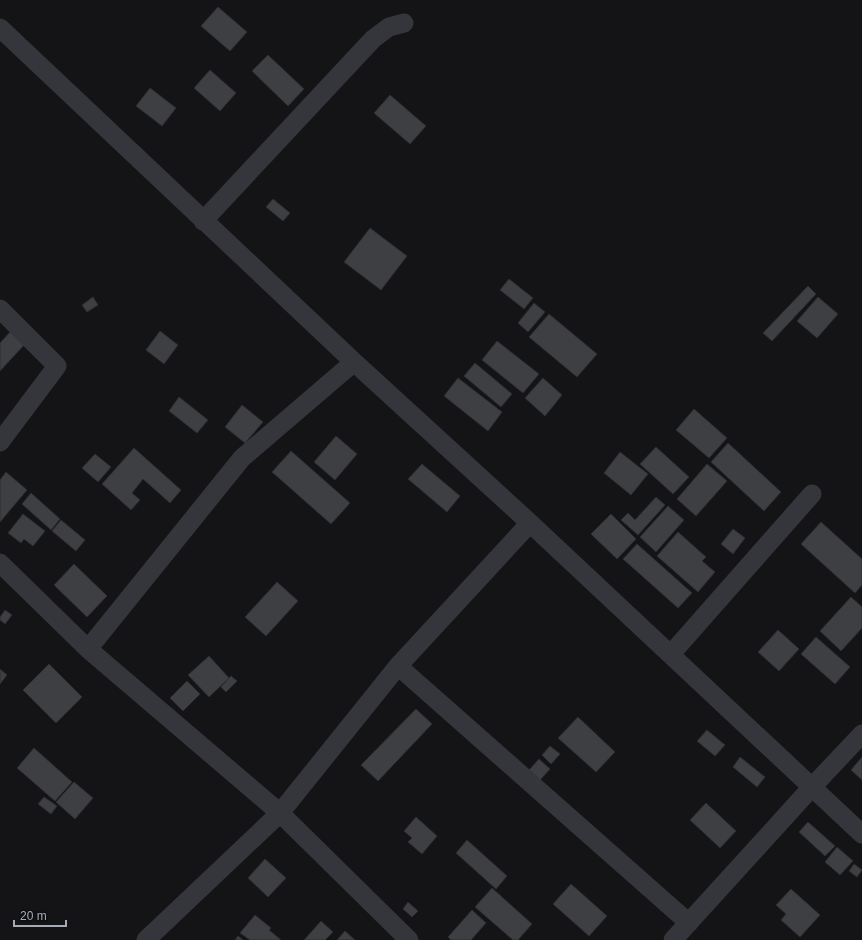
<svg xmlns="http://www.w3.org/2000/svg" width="862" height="940" font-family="Helvetica,sans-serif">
	<rect width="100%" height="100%" fill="#141416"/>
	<!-- building -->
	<path fill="#3d3f43" stroke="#2d2e32" d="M 218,7 L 247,32 L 230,51 L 201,26 Z
		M 268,55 L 304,89 L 288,106 L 252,71 Z
		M 210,70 L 236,93 L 220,111 L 194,88 Z
		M 150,88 L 176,108 L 162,126 L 136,106 Z
		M 390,95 L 426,126 L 410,144 L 374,113 Z
		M 273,199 L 290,213 L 283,221 L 266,207 Z
		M 370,228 L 407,256 L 381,290 L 344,262 Z
		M 509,279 L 533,298 L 524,309 L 500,290 Z
		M 808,286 L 816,294 L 772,341 L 763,333 Z
		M 93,297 L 98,305 L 87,312 L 82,305 Z
		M 818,297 L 838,314 L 817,338 L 797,321 Z
		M 534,303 L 545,312 L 528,332 L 518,323 Z
		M 549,314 L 597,354 L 577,377 L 529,337 Z
		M 11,331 L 25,344 L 0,371 L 0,343 Z
		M 160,331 L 178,345 L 164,364 L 146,350 Z
		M 497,341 L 539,374 L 523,393 L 482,360 Z
		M 475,363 L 512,394 L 501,407 L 464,376 Z
		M 458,378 L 502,412 L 488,431 L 444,396 Z
		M 543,378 L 562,395 L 545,416 L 525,398 Z
		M 179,397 L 208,420 L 197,433 L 169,411 Z
		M 242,405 L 263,422 L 245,443 L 225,427 Z
		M 694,409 L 727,438 L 709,458 L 676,430 Z
		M 336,436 L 357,454 L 335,480 L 314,462 Z
		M 728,443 L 781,492 L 764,511 L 711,462 Z
		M 656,447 L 689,477 L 673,494 L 640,464 Z
		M 134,448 L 181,490 L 170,503 L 143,479 L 132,493 L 140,500 L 131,510 L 102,484 Z
		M 291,451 L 350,503 L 331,524 L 272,472 Z
		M 620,452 L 648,474 L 631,495 L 604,473 Z
		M 95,454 L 111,467 L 98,482 L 82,468 Z
		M 422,464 L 460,496 L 447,512 L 408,479 Z
		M 707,464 L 727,481 L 696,516 L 677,499 Z
		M 6,472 L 27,490 L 0,522 L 0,480 Z
		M 31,493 L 60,519 L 51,530 L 22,504 Z
		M 656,497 L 665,505 L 638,535 L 621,520 L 628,513 L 635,520 Z
		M 668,506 L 684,520 L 656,552 L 640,537 Z
		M 23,514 L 45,531 L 33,546 L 24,539 L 21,543 L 8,533 Z
		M 611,514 L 636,539 L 617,559 L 591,534 Z
		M 61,520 L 85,540 L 76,551 L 52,531 Z
		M 821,522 L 862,559 L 862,585 L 855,593 L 801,544 Z
		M 733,529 L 745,538 L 733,554 L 721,544 Z
		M 678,532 L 706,557 L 702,561 L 715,572 L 698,592 L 657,556 Z
		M 637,544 L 692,593 L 678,608 L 623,559 Z
		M 74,564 L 107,596 L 87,617 L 54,585 Z
		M 277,582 L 298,601 L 266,636 L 245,617 Z
		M 851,597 L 862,607 L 862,628 L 841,651 L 820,631 Z
		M 5,610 L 12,615 L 5,624 L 0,620 L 0,617 Z
		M 778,630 L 799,649 L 779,671 L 758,652 Z
		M 816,637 L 850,667 L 835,684 L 801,654 Z
		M 209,656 L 229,678 L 209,697 L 188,675 Z
		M 49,664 L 82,697 L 56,723 L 23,690 Z
		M 0,669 L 7,675 L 0,684 Z
		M 231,676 L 237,681 L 226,692 L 221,687 Z
		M 187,681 L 200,694 L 183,711 L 170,698 Z
		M 416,709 L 432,724 L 378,781 L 361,765 Z
		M 578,717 L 615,752 L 596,772 L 558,738 Z
		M 707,730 L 725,745 L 715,756 L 697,741 Z
		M 550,746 L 560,754 L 551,764 L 542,755 Z
		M 34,748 L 72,782 L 55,801 L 17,768 Z
		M 740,757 L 765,777 L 757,787 L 733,767 Z
		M 862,757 L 862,780 L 851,770 Z
		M 539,759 L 550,769 L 540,780 L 529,770 Z
		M 74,782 L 93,798 L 75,819 L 56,802 Z
		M 44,797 L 57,806 L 51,814 L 38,804 Z
		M 706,803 L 736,831 L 720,848 L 690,820 Z
		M 416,817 L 437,836 L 422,854 L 408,842 L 412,838 L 404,831 Z
		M 808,822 L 835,846 L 825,856 L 799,832 Z
		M 467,840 L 507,876 L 496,889 L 456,853 Z
		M 837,847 L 853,861 L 840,875 L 825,862 Z
		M 265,859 L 286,878 L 268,897 L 248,878 Z
		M 854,864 L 862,870 L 857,877 L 849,871 Z
		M 571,884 L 607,916 L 589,936 L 553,904 Z
		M 492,888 L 532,924 L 518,940 L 513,940 L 475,907 Z
		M 791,889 L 820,915 L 800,937 L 781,920 L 786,914 L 776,905 Z
		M 408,902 L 418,911 L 412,917 L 403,909 Z
		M 472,910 L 486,923 L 471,940 L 451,940 L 448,937 Z
		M 255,915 L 271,928 L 269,930 L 281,940 L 250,940 L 240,933 Z
		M 321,921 L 333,932 L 325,940 L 304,940 Z
		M 345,931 L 355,940 L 337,940 Z
		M 238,936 L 243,940 L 235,940 Z"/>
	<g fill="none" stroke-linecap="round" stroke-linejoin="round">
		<!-- minor -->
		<path stroke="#34363b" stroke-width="19" d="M 0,28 L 354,362 L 530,523 L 862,834
			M 203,221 L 373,39 L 389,27 L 404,23
			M 0,309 L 57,366 L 0,442
			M 0,563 L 88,649 L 280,813 L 409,940
			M 88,649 L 242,458 L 354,362
			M 671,654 L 812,494
			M 398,666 L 689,923
			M 146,940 L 280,813 L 398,666 L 530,523
			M 673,940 L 812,787 L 862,734"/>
	</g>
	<!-- scale -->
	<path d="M14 920v6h52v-6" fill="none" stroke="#a4abb7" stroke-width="2"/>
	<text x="20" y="920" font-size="12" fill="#a4abb7" stroke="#0f0f11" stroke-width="3" paint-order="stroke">20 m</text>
</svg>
